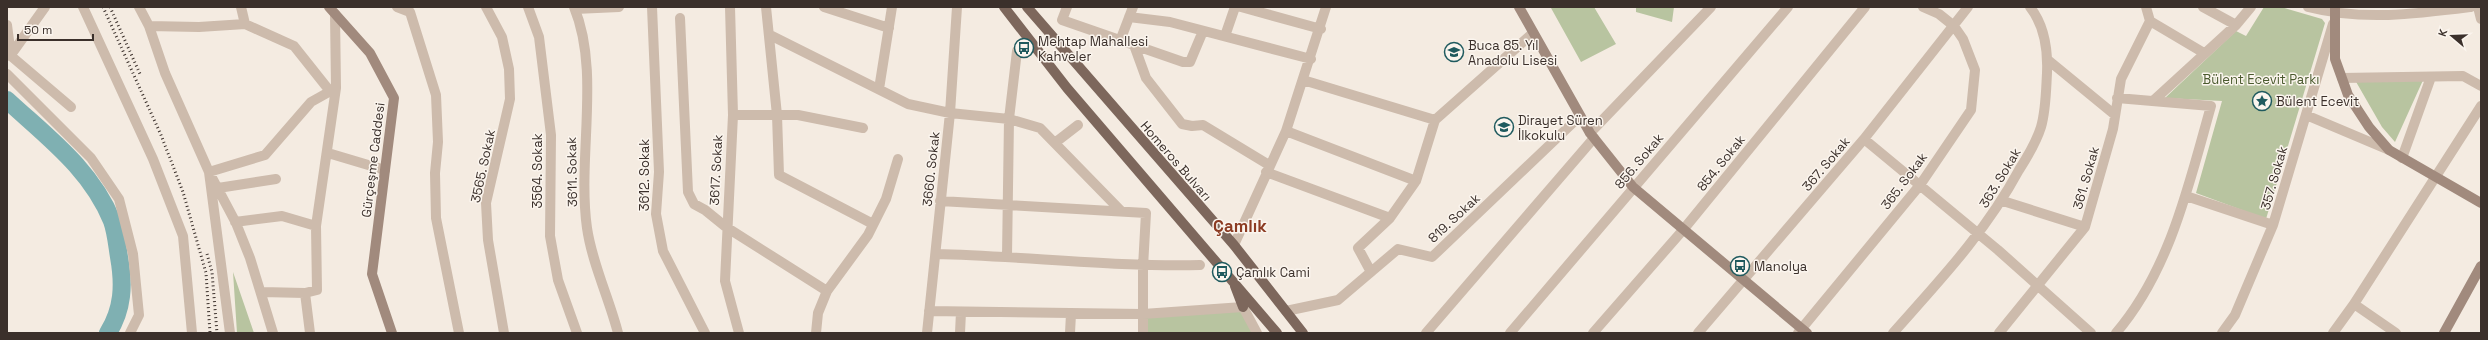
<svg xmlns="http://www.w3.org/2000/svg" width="2488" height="340" font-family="'Space Grotesk',sans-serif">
	<rect width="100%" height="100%" fill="#f4ebe1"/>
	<!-- green -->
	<path fill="#b8c4a0" d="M 1552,7 L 1594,7 L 1616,44 L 1581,62 L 1551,8 Z
		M 1636,7 L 1674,7 L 1672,22 L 1636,12 Z
		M 2264,7 L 2281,7 L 2322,19 L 2325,23 L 2266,219 L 2196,193 L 2222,101 L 2165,98 L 2236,31 L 2246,36 Z
		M 2424,78 L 2395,142 L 2382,127 L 2355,80 Z
		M 233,272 L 254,333 L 237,333 Z
		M 1243,307 L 1257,333 L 1143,333 L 1143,314 Z"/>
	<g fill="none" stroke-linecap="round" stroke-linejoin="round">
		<!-- river -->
		<path stroke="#7fb0b2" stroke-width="18" d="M 7,100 C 47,137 91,169 112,221 C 116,232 117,245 119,257 C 124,285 123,309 108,333"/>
		<!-- street -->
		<path stroke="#cdbbac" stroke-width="10" d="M 83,7 L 153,159 L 183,236 L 192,333
			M 139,7 L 149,26 L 165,73 L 209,172 L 230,333
			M 241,7 L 245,24
			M 397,7 L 410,12 L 436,95 L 438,142 L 435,173 L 436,218 L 459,333
			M 486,7 L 502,37 L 509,69 L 510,99 L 486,203 L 488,240 L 504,333
			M 528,7 L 539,37 L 551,135 L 550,236 L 558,280 L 577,333
			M 574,7 C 601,72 577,157 587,228 C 592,263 609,298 618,333
			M 652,7 L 659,172 L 656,214 L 663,251 L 705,333
			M 730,7 L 733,115 L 725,281 L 739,333
			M 766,7 L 777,115 L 779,175 L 873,224
			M 824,7 L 889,28
			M 1067,7 L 1062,20 L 1183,62 L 1190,62 L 1203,31
			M 1241,7 L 1321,29
			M 2308,7 C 2362,21 2416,14 2471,7
			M 2478,7 L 2481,19
			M 575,9 L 619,7
			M 1129,17 L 1170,22 L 1311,59
			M 680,18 L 688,192 L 694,204 L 705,210 L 726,227 L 827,291
			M 2150,21 L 2204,53
			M 7,25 L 11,56 L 71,107
			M 2236,25 L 2251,7
			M 149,26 L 199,27 L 245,24 L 294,46 L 329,90
			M 770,35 L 908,104 L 950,113 L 1009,119 L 1040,128 L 1122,212
			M 1225,36 L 1235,7
			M 1120,41 L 1133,7
			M 1134,45 L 1146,78 L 1182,124 L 1192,126 L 1203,125 L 1269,165
			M 10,56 L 45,7
			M 2048,60 L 2115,115
			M 7,74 L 91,158 L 119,199 L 133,254 L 139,315 L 130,333
			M 2342,78 L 2463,76 L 2481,86
			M 1303,80 L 1435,120 L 1533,33
			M 879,89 L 892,7
			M 2153,101 L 2236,25 L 2203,7
			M 733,115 L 798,115 L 863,128
			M 2306,115 L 2389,150
			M 1286,131 L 1416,181
			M 1590,133 L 1711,7
			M 1864,139 L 1998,250 L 2091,333
			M 1056,142 L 1078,125
			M 328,153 L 385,170
			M 2402,158 L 2431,77
			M 1266,172 L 1390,218
			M 218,188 L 276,179
			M 2186,196 L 2273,225
			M 940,201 L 1146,213 L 1143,267 L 1143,333
			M 2003,201 L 2085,227
			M 235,222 L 282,216 L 316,226
			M 1234,245 L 1286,131 L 1326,7
			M 936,254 C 1024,256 1112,267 1200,265
			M 1007,256 L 1009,119 L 1017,51
			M 1371,272 L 1358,248 L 1390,218 L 1416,181 L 1435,120
			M 262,292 L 305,293 L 317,290 L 316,226 L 336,88 L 335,14
			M 305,293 L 310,333
			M 2354,304 L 2396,333
			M 929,311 L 1143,314 L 1243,307 L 1257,333
			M 1286,311 L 1338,300 L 1398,249 L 1432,257 L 1580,116
			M 273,333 L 250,258 L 236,223 L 209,172 L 265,155 L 311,102 L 336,88
			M 816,333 L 818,313 L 827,291 L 868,235 L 886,199 L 898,159
			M 927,333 L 950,113 L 957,7
			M 960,333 L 961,312
			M 1070,333 L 1071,314
			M 1426,333 L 1594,138
			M 1510,333 L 1788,7
			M 1593,333 L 1683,230 L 1865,7
			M 1698,333 L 1864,139 L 1968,7
			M 1798,333 L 1920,185 L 1971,110 L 1975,70 L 1963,39 L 1954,26 L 1939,14 L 1923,7
			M 1893,333 C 1940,280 1985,233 2019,170 C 2028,156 2036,143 2041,127 C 2046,110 2046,90 2047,73 C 2048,49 2045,26 2030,7
			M 1999,333 L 2085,227 L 2113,129 L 2121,79 L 2150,21 L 2146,7
			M 2116,333 C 2170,270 2189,184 2211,106 L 2117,98
			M 2222,333 L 2235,315 L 2273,225 L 2333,24
			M 2333,333 L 2354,304 L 2481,106"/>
		<!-- secondary -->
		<path stroke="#a18a7d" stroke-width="10" d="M 329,7 L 370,53 L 394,98 L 372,274 L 392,333
			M 1519,7 L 1590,133 L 1633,187 L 1807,333
			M 2335,7 L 2335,59 L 2348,95 L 2369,127 L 2389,150 L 2481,203
			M 2444,333 L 2481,266"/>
		<!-- primary -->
		<path stroke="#7d675c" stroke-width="10" d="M 1004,7 L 1067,88 L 1277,333
			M 1027,7 L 1234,245 L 1303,333
			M 1235,286 L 1243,307"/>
		<!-- rail -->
		<path stroke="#3b302b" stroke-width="3" stroke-dasharray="1 3" stroke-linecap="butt" d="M 103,7 L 161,135 L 183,192 L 206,273 L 210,333
			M 110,7 L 140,74
			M 207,254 L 212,272 L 217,333"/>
	</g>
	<!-- icons -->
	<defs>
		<symbol id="bus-ring" viewBox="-11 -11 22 22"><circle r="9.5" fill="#fbf5ee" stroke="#1f5a5e" stroke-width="1.5"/><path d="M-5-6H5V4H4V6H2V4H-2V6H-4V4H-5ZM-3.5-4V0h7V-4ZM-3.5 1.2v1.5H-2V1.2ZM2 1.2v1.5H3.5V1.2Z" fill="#1f5a5e"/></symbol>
		<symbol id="school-ring" viewBox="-11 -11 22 22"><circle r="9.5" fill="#fbf5ee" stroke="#1f5a5e" stroke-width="1.5"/><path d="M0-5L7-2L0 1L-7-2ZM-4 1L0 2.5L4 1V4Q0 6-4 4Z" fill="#1f5a5e"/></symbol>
		<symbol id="sight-ring" viewBox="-11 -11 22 22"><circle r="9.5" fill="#fbf5ee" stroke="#1f5a5e" stroke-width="1.5"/><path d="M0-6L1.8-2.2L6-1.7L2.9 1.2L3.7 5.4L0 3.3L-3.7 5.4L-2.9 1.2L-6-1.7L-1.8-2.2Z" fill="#1f5a5e"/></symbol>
	</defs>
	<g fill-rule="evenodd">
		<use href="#bus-ring" x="1013" y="37" width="22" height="22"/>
		<use href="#school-ring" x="1443" y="41" width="22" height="22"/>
		<use href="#sight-ring" x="2251" y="90" width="22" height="22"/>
		<use href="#school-ring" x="1493" y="116" width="22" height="22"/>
		<use href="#bus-ring" x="1729" y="255" width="22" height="22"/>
		<use href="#bus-ring" x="1211" y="261" width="22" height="22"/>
	</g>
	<g text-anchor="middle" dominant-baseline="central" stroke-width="3" stroke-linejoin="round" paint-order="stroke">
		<!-- poi labels -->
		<g font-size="13" fill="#3b302b" stroke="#fbf5ee" text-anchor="start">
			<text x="1038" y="41">Mehtap Mahallesi<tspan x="1038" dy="15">Kahveler</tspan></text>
			<text x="1468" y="45">Buca 85. Yıl<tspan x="1468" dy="15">Anadolu Lisesi</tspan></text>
			<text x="2276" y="101">Bülent Ecevit</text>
			<text x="1518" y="120">Dirayet Süren<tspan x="1518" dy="15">İlkokulu</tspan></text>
			<text x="1754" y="266">Manolya</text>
			<text x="1236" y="272">Çamlık Cami</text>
		</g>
		<!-- park labels -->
		<g font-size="13" fill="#4a5a2e" stroke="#fbf5ee">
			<text x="2261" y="79">Bülent Ecevit Parkı</text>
		</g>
		<!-- street labels -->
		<g font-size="13" fill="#3b302b" stroke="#fbf5ee">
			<text transform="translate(373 160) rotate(-83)">Gürçeşme Caddesi</text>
			<text transform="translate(1176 161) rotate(49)">Homeros Bulvarı</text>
			<text transform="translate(1639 161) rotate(-50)">856. Sokak</text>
			<text transform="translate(1721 163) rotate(-51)">854. Sokak</text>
			<text transform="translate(1826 164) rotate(-50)">367. Sokak</text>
			<text transform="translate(483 166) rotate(-78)">3565. Sokak</text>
			<text transform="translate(931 169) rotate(-84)">3660. Sokak</text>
			<text transform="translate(716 170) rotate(-87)">3617. Sokak</text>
			<text transform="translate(537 171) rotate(-90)">3564. Sokak</text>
			<text transform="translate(572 172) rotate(-91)">3611. Sokak</text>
			<text transform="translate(644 175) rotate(-90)">3612. Sokak</text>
			<text transform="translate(2000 178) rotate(-59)">363. Sokak</text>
			<text transform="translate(2086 178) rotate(-74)">361. Sokak</text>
			<text transform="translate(2274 178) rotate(-74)">357. Sokak</text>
			<text transform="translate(1904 181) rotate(-53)">365. Sokak</text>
			<text transform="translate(1454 218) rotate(-43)">819. Sokak</text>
		</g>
		<!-- district labels -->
		<g font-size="17" font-weight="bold" fill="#8c3b22" stroke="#fbf5ee">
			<text x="1240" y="226">Çamlık</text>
		</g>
	</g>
	<!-- border -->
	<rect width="2488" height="340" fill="none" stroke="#3b302b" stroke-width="16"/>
	<!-- north arrow -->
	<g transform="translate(2452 36) rotate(289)" stroke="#fbf5ee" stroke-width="3" paint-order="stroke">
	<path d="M0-3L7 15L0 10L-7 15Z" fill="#3b302b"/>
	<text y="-6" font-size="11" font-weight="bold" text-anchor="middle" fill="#3b302b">K</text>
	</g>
	<!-- scale -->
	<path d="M18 34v6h75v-6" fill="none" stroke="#3b302b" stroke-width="2"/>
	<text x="24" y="34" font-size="12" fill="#3b302b" stroke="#fbf5ee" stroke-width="3" paint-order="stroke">50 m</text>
</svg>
